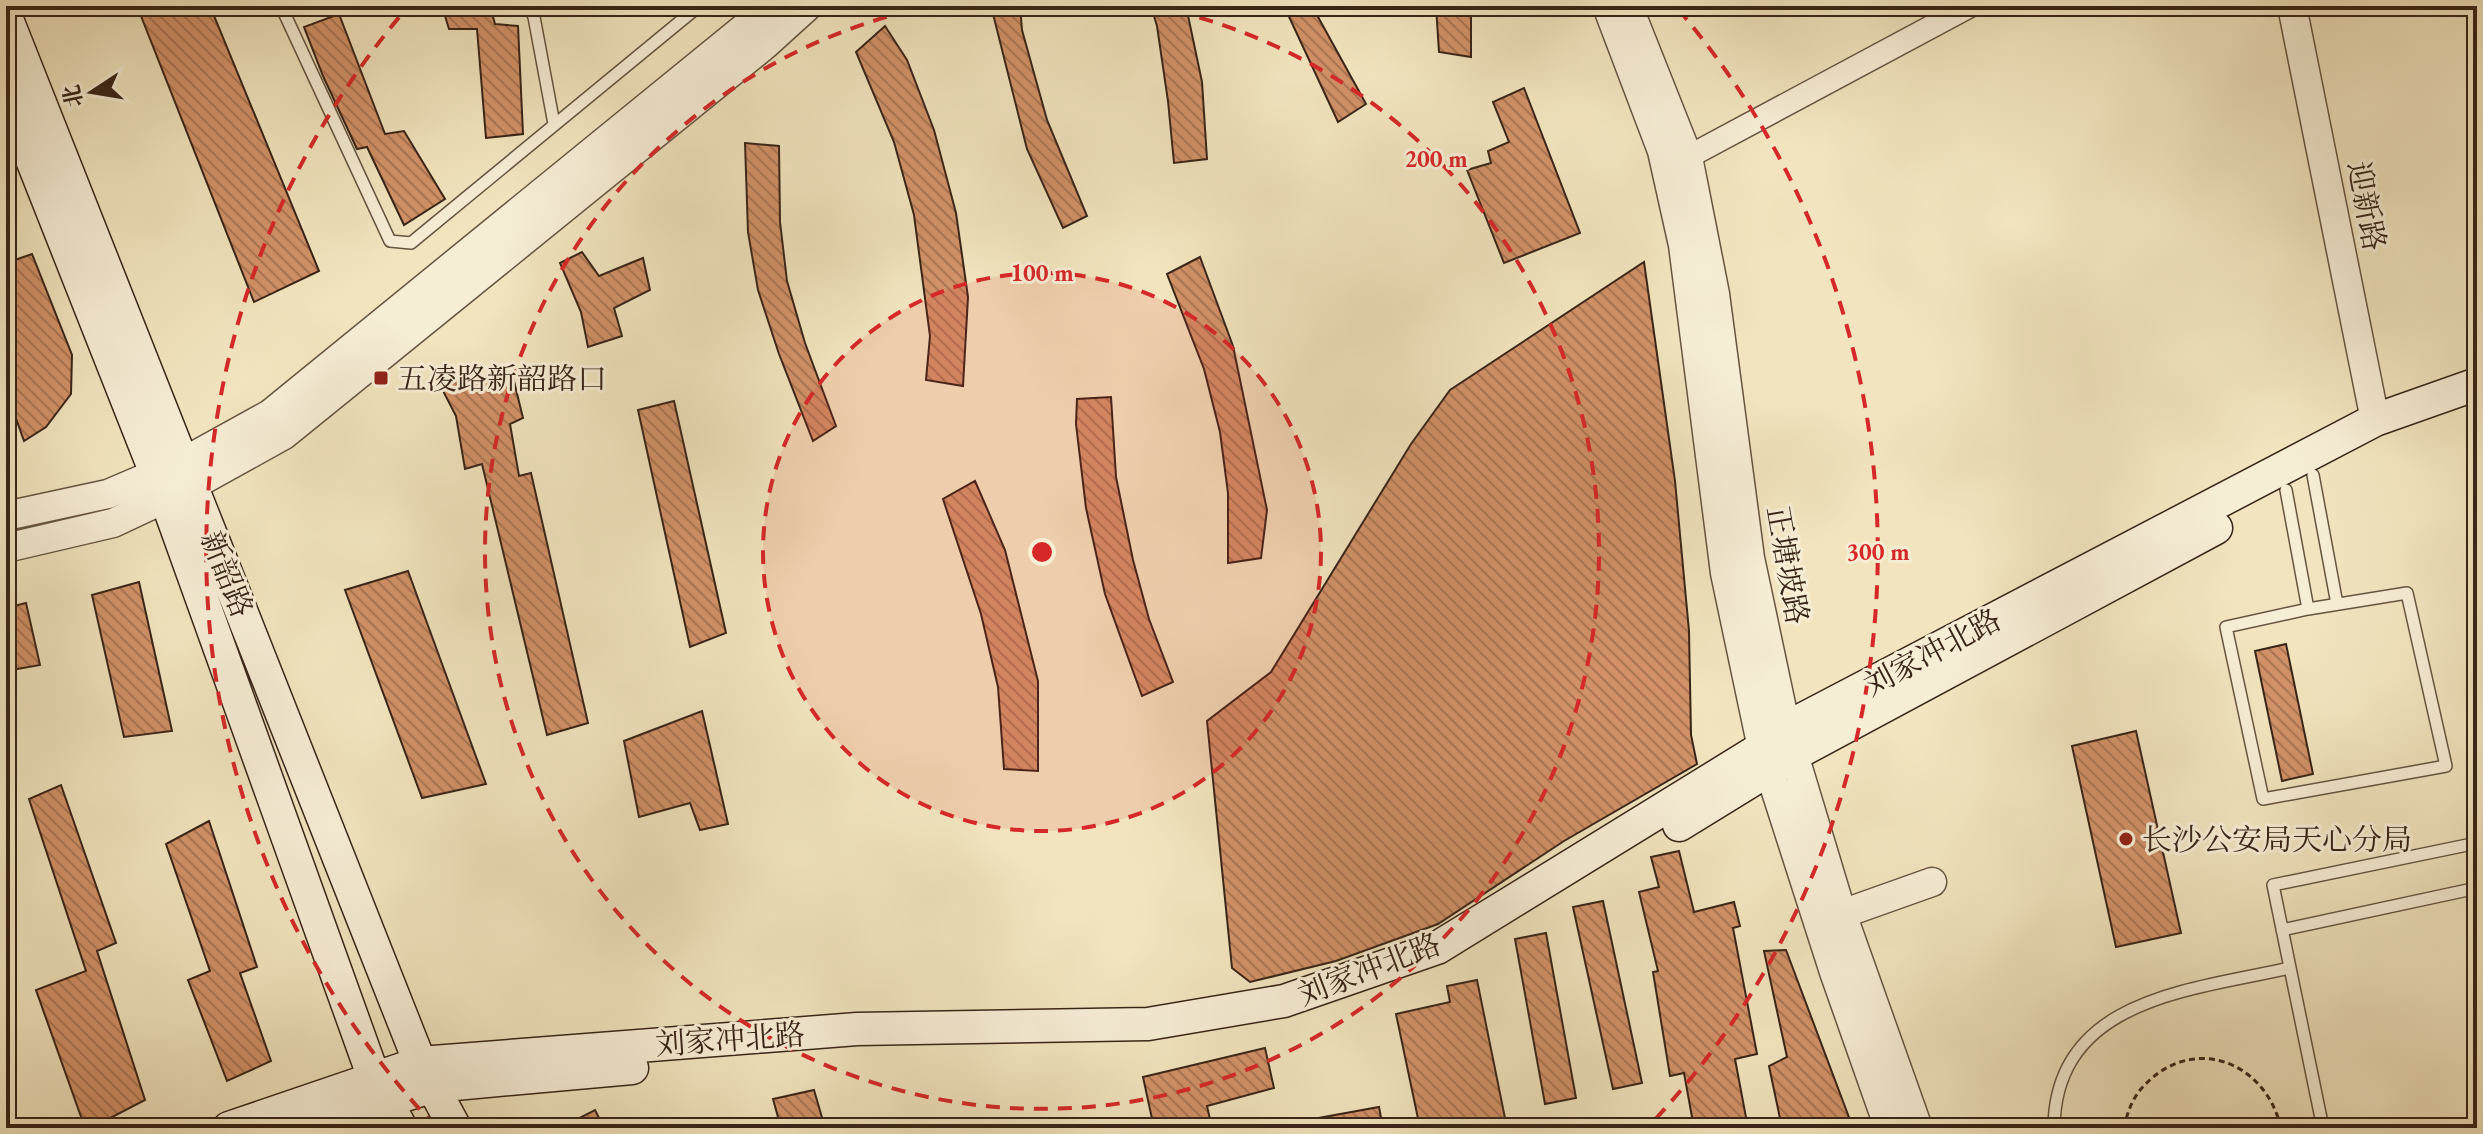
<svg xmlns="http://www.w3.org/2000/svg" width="2483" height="1134" font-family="'EB Garamond','Noto Serif SC',serif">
	<defs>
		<pattern id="building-back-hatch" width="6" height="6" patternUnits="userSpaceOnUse" patternTransform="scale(2)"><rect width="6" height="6" fill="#d29167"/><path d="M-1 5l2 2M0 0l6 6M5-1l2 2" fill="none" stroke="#ab7654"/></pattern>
	</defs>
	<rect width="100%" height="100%" fill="#f1e4be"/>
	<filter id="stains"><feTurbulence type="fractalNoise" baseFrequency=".0025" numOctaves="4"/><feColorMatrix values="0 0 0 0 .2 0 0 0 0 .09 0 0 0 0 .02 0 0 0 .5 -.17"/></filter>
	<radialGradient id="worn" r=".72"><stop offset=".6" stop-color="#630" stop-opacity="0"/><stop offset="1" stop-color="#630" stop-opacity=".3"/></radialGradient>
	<!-- building -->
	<path fill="url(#building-back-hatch)" stroke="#382418" stroke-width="2" d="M 149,6 L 210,6 L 319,271 L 254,302 L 139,11 Z
		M 442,6 L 490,6 L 495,24 L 518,26 L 523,134 L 486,138 L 477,29 L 449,29 Z
		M 991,6 L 1020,6 L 1022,30 L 1047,120 L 1087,216 L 1063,228 L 1027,149 Z
		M 1151,6 L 1186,6 L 1202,82 L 1207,159 L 1174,163 L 1168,101 L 1157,26 Z
		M 1284,6 L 1312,6 L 1366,104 L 1338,122 Z
		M 1436,6 L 1471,6 L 1471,57 L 1439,52 Z
		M 339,14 L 385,134 L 404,131 L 445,199 L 404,225 L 367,147 L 357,149 L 323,76 L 304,27 Z
		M 885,26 L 907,60 L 934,130 L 956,213 L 968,297 L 963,386 L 926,380 L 930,336 L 914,215 L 894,142 L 856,52 Z
		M 1524,88 L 1580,233 L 1504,263 L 1467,170 L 1491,163 L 1488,151 L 1509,142 L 1493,102 Z
		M 745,143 L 779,146 L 780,222 L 787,281 L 805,343 L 836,426 L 813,441 L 779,354 L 758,290 L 748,232 Z
		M 582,252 L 599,276 L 643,258 L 650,290 L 614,308 L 622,336 L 588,347 L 581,312 L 560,263 Z
		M 32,254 L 72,355 L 71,394 L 46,427 L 24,441 L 6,390 L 6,263 Z
		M 1200,257 L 1233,346 L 1267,510 L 1261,558 L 1228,563 L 1228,493 L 1220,432 L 1204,369 L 1167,274 Z
		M 1644,262 L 1675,481 L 1689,631 L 1691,735 L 1697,764 L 1564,841 L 1438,924 L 1336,961 L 1250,982 L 1232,968 L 1207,721 L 1271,672 L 1411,444 L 1450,390 Z
		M 459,368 L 479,380 L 512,373 L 523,418 L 510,424 L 519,476 L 531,473 L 588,723 L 547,735 L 482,464 L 465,469 L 456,416 L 441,387 Z
		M 1111,397 L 1116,477 L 1133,560 L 1149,619 L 1173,682 L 1142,696 L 1105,594 L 1086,508 L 1076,424 L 1077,399 Z
		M 674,401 L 726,633 L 690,647 L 638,410 Z
		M 975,481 L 1005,550 L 1038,681 L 1038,771 L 1004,769 L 998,687 L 981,614 L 943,499 Z
		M 408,571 L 486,784 L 422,798 L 345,590 Z
		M 139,582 L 172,731 L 124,737 L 92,595 Z
		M 26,603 L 40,665 L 6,671 L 6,608 Z
		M 2286,644 L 2313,774 L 2282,781 L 2255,651 Z
		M 702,711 L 728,824 L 700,830 L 690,803 L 639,817 L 624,741 Z
		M 2136,731 L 2181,933 L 2116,947 L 2072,746 Z
		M 61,785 L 116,943 L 97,951 L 145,1100 L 91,1128 L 85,1128 L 36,990 L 86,971 L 29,799 Z
		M 209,821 L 257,967 L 240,973 L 271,1061 L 227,1081 L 188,980 L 210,971 L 166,844 Z
		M 1679,851 L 1694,912 L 1734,902 L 1740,926 L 1733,928 L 1757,1054 L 1735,1059 L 1748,1128 L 1694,1128 L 1684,1073 L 1670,1076 L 1653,972 L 1658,971 L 1639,892 L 1659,887 L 1651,857 Z
		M 1603,901 L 1642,1083 L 1613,1089 L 1573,907 Z
		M 1546,933 L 1576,1098 L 1545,1104 L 1515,939 Z
		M 1786,950 L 1853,1128 L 1782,1128 L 1769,1066 L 1787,1057 L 1764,951 Z
		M 1477,980 L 1507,1128 L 1420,1128 L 1396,1014 L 1450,1002 L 1447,986 Z
		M 1265,1048 L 1274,1088 L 1207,1106 L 1212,1128 L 1154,1128 L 1143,1077 Z
		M 814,1090 L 825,1128 L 781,1128 L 773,1099 Z
		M 1379,1107 L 1383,1128 L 1308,1128 L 1307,1120 Z
		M 595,1110 L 604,1128 L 560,1128 Z"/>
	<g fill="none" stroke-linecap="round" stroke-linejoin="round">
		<defs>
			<path id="service" d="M 281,6 L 390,241 L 411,243 L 699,6
				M 529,6 L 534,17 L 554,124
				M 2313,475 L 2337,604
				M 2286,490 L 2308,609 L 2226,627 L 2263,799 L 2446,766 L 2407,593 L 2308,609
				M 2282,930 L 2477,888
				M 2054,1128 C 2055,998 2193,990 2290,968
				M 2323,1128 L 2273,885 L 2477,843"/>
			<path id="minor" d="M 1688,157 L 1970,6"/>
			<path id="tertiary" d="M 1607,6 L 1662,151 L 1683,245 L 1725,573 L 1762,748 L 1834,972 L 1889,1128
				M 1628,6 L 1688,157 L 1715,294 L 1750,558 L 1786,728 L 1842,914 L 1918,1128
				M 2292,6 L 2375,420
				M 6,516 L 108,494 L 183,462 L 270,414 L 771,6
				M 6,548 L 113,523 L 192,486 L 284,435 L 765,45 L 808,6
				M 1842,914 L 1932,882"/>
			<path id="secondary" d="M 6,17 L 420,1063 L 455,1128
				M 6,94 L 165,496 L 374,1078 L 401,1128
				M 1679,825 L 1793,755 L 2216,528
				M 229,1128 L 420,1063 L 857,1029 L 1148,1024 L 1284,1001 L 1437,948 L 1762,748 L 1786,728 L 2375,420 L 2477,384
				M 303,1128 L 433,1086 L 632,1068"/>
		</defs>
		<!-- service casing -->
		<use href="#service" stroke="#665442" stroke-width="14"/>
		<!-- minor casing -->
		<use href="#minor" stroke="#665442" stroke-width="25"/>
		<!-- tertiary casing -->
		<use href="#tertiary" stroke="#665442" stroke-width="31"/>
		<!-- secondary casing -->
		<use href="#secondary" stroke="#382418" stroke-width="35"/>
		<!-- path -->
		<path stroke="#382418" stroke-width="3" stroke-dasharray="6 4" stroke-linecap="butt" d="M 2125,1128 C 2126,1114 2132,1100 2141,1089 C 2189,1033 2265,1059 2281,1128"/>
		<!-- service -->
		<use href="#service" stroke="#f6edd5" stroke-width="11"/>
		<!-- minor -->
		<use href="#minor" stroke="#f6edd5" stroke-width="22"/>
		<!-- tertiary -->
		<use href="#tertiary" stroke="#f6edd5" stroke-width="28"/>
		<!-- secondary -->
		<use href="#secondary" stroke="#f6edd5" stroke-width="32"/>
	</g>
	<!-- distance rings -->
	<circle cx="1042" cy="552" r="279" fill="#d62828" fill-opacity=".12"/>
	<g fill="none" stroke="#d62828" stroke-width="4" stroke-dasharray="14 10">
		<circle cx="1042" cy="552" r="279"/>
		<path d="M1153 6A557 557 0 1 1 931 6"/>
		<path d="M436 1127A836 836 0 0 1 406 9M1678 9A836 836 0 0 1 1648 1127"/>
	</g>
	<!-- markers -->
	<g fill="#8f2418" stroke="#f6edd5" stroke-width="3">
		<rect x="373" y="370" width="16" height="16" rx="4"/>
		<circle cx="2126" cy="839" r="8"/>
	</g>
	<g text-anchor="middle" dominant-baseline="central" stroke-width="6" stroke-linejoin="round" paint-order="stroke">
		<!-- street labels -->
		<g font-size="30" fill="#382418" stroke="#f6edd5">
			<text transform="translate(2367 206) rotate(79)">迎新路</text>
			<text transform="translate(1788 565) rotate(80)">正塘坡路</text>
			<text transform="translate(227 574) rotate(68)">新韶路</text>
			<text transform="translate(1932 652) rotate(-28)">刘家冲北路</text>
			<text transform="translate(1369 969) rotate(-21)">刘家冲北路</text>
			<text transform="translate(730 1039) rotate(-4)">刘家冲北路</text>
		</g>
		<!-- poi labels -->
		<g font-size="30" fill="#382418" stroke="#f6edd5" text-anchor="start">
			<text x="397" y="378">五凌路新韶路口</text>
			<text x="2142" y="839">长沙公安局天心分局</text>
		</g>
	</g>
	<circle cx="1042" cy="552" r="12" fill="#d62828" stroke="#f6edd5" stroke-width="4"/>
	<g font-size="24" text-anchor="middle" font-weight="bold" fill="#d62828" stroke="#f6edd5" stroke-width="6" stroke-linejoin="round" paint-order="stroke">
		<text x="1436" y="167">200 m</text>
		<text x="1042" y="281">100 m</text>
		<text x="1878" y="560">300 m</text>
	</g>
	<!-- margin -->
	<rect width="2483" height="1134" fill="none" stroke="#f1e4be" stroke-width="32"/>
	<rect x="8" y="8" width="2467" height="1118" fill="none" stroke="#382418" stroke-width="4"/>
	<rect x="16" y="16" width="2451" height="1102" fill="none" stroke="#382418" stroke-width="2"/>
	<!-- north arrow -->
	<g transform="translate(92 92) rotate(258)" stroke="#f6edd5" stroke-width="6" paint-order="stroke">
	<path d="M0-6L14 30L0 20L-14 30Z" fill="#382418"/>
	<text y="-12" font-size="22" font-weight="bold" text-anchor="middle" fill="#382418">北</text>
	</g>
	<rect width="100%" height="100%" filter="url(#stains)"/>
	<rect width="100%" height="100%" fill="url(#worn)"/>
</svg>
